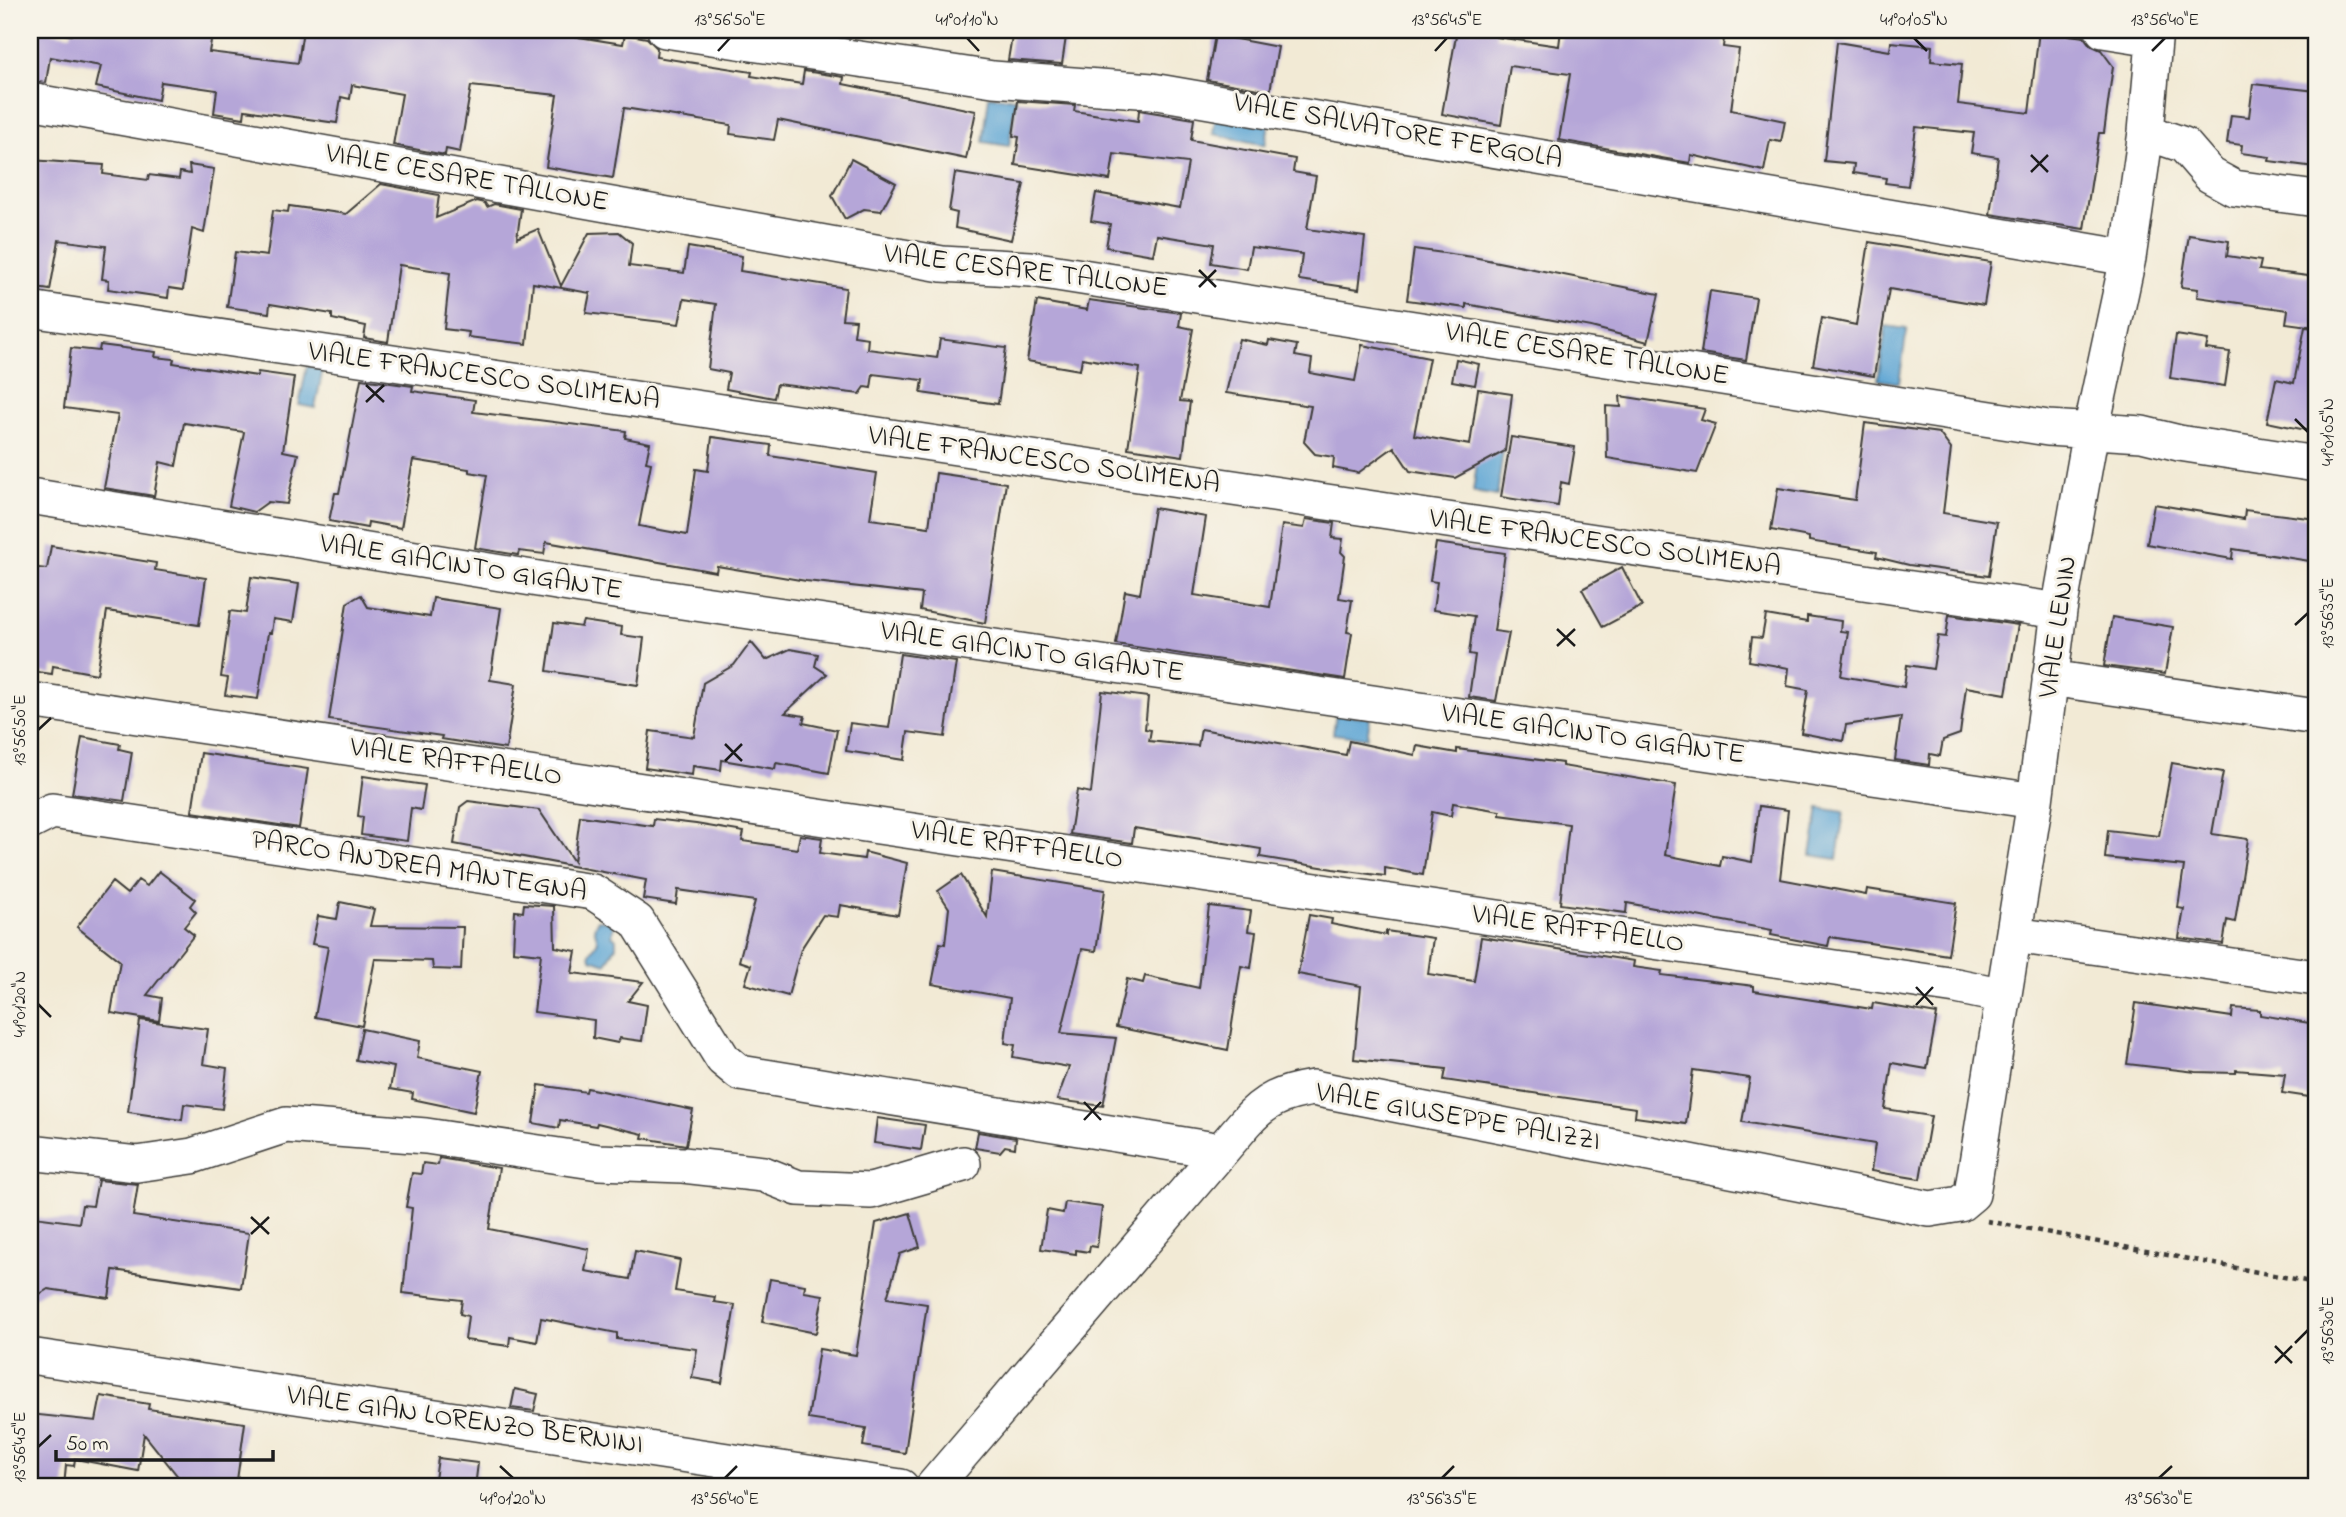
<svg xmlns="http://www.w3.org/2000/svg" width="2346" height="1517" font-family="'Indie Flower',sans-serif">
	<rect width="100%" height="100%" fill="#f7f3e8"/>
	<filter id="ink" filterUnits="userSpaceOnUse"><feTurbulence type="fractalNoise" baseFrequency=".0143" numOctaves="2"/><feDisplacementMap in="SourceGraphic" scale="14" xChannelSelector="R" yChannelSelector="G"/><feConvolveMatrix kernelMatrix="1 2 1 2 8 2 1 2 1" color-interpolation-filters="sRGB"/></filter>
	<filter id="wash" filterUnits="userSpaceOnUse"><feTurbulence type="fractalNoise" baseFrequency=".00686" numOctaves="4" result="noise"/><feDisplacementMap in="SourceGraphic" scale="28" xChannelSelector="R" yChannelSelector="G"/><feGaussianBlur stdDeviation="1.57" result="paint"/><feColorMatrix in="noise" values="0 0 0 0 0 0 0 0 0 0 0 0 0 0 0 0 0 1.4 0 .05"/><feComposite in="paint" operator="in"/></filter>
	<g filter="url(#wash)">
		<rect width="100%" height="100%" fill="#f2ead5"/>
		<!-- water -->
		<path fill="#5da5d4" stroke="#3c6078" stroke-width="2" d="M 989,96 L 1016,99 L 1009,146 L 983,142 Z
			M 1216,114 L 1269,125 L 1265,145 L 1213,134 Z
			M 1886,326 L 1907,329 L 1899,383 L 1878,380 Z
			M 307,366 L 323,369 L 315,408 L 299,405 Z
			M 1479,448 L 1503,451 L 1497,496 L 1473,492 Z
			M 1336,713 L 1370,718 L 1367,738 L 1333,734 Z
			M 1819,808 L 1844,812 L 1837,859 L 1811,855 Z
			M 598,920 L 609,921 L 614,925 L 612,935 L 616,939 L 616,946 L 606,964 L 591,959 L 590,953 L 598,941 L 594,928 Z"/>
		<g id="blocks">
			<!-- building -->
			<path fill="#b5a6d8" d="M 30,30 L 71,35 L 72,30 L 213,30 L 209,52 L 298,63 L 303,30 L 534,30 L 623,44 L 625,34 L 647,38 L 657,48 L 656,57 L 752,72 L 751,76 L 802,84 L 804,71 L 844,77 L 843,84 L 976,111 L 966,159 L 778,120 L 774,140 L 730,134 L 731,125 L 624,108 L 613,178 L 546,167 L 557,95 L 471,86 L 460,152 L 446,149 L 445,155 L 393,145 L 402,94 L 352,85 L 350,99 L 341,97 L 337,123 L 245,110 L 244,118 L 214,113 L 217,90 L 161,82 L 158,100 L 96,87 L 101,66 L 50,57 L 46,83 L 30,81 Z
				M 1013,30 L 1067,30 L 1062,64 L 1008,60 Z
				M 1457,30 L 1497,30 L 1496,37 L 1559,46 L 1561,30 L 1725,30 L 1723,47 L 1739,49 L 1731,110 L 1785,121 L 1781,142 L 1770,140 L 1764,171 L 1691,155 L 1690,163 L 1559,140 L 1570,74 L 1510,66 L 1501,125 L 1442,114 Z
				M 2039,31 L 2084,37 L 2090,45 L 2101,50 L 2113,66 L 2104,133 L 2099,133 L 2084,229 L 1990,214 L 1998,157 L 1971,153 L 1974,133 L 1916,127 L 1908,186 L 1885,183 L 1886,178 L 1853,173 L 1854,164 L 1824,161 L 1837,42 L 1890,51 L 1891,42 L 1932,46 L 1931,61 L 1962,64 L 1958,104 L 2029,113 Z
				M 1215,35 L 1278,47 L 1270,91 L 1207,80 Z
				M 2253,84 L 2316,91 L 2316,167 L 2269,161 L 2270,157 L 2241,153 L 2242,145 L 2227,143 L 2231,115 L 2249,117 Z
				M 1018,101 L 1075,105 L 1074,111 L 1138,121 L 1139,110 L 1194,119 L 1191,140 L 1295,159 L 1293,172 L 1316,176 L 1307,229 L 1365,237 L 1359,289 L 1299,280 L 1302,254 L 1251,247 L 1247,269 L 1211,263 L 1214,244 L 1157,235 L 1153,255 L 1106,247 L 1110,224 L 1091,221 L 1096,193 L 1180,208 L 1188,163 L 1114,154 L 1110,180 L 1015,165 L 1019,137 L 1013,136 Z
				M 851,159 L 896,183 L 881,211 L 864,209 L 845,219 L 832,196 Z
				M 30,160 L 104,165 L 103,174 L 148,180 L 149,175 L 179,179 L 180,172 L 190,174 L 189,165 L 214,169 L 204,233 L 192,229 L 183,290 L 169,288 L 168,298 L 108,289 L 109,280 L 102,279 L 106,246 L 59,240 L 50,290 L 30,287 Z
				M 955,173 L 1024,184 L 1011,240 L 955,228 L 957,213 L 949,211 Z
				M 381,184 L 439,195 L 436,218 L 477,201 L 485,203 L 487,207 L 494,204 L 521,209 L 517,238 L 538,229 L 561,286 L 589,233 L 619,232 L 632,243 L 629,266 L 684,273 L 688,247 L 742,256 L 740,271 L 846,288 L 842,319 L 856,320 L 854,336 L 868,338 L 867,349 L 937,358 L 940,339 L 1006,348 L 998,404 L 921,393 L 923,380 L 873,374 L 871,388 L 865,387 L 860,394 L 777,384 L 774,398 L 726,389 L 729,373 L 708,369 L 716,304 L 684,299 L 679,324 L 586,313 L 590,293 L 533,283 L 527,344 L 468,337 L 469,332 L 444,329 L 450,273 L 399,265 L 388,342 L 364,338 L 366,326 L 332,319 L 332,314 L 270,304 L 269,313 L 227,307 L 235,252 L 267,256 L 273,210 L 288,212 L 289,206 L 346,214 Z
				M 2189,235 L 2229,241 L 2227,256 L 2261,261 L 2259,270 L 2316,277 L 2316,327 L 2286,323 L 2288,310 L 2197,297 L 2198,289 L 2181,287 Z
				M 1869,242 L 1991,262 L 1984,305 L 1889,289 L 1874,376 L 1813,365 L 1822,318 L 1856,325 Z
				M 1414,249 L 1473,257 L 1659,294 L 1648,342 L 1591,327 L 1466,304 L 1466,308 L 1407,300 Z
				M 1710,291 L 1756,298 L 1746,360 L 1701,353 Z
				M 1089,300 L 1181,313 L 1179,326 L 1193,329 L 1180,401 L 1190,402 L 1183,456 L 1128,448 L 1140,368 L 1082,358 L 1080,370 L 1027,361 L 1037,301 L 1087,310 Z
				M 2305,327 L 2316,328 L 2316,432 L 2267,422 L 2276,379 L 2294,383 Z
				M 2176,335 L 2208,340 L 2206,349 L 2230,352 L 2225,386 L 2170,378 Z
				M 1239,339 L 1268,345 L 1269,340 L 1297,345 L 1295,356 L 1312,359 L 1310,373 L 1355,381 L 1362,345 L 1429,358 L 1414,435 L 1470,445 L 1478,389 L 1512,394 L 1505,451 L 1455,478 L 1410,471 L 1394,447 L 1358,473 L 1333,468 L 1334,457 L 1315,454 L 1304,442 L 1311,406 L 1226,393 Z
				M 100,345 L 156,352 L 155,357 L 174,359 L 173,363 L 257,376 L 258,372 L 294,377 L 283,451 L 298,454 L 287,504 L 268,502 L 254,512 L 229,506 L 244,432 L 184,423 L 176,466 L 160,462 L 154,496 L 104,488 L 118,415 L 64,408 L 71,348 L 99,351 Z
				M 1456,359 L 1479,364 L 1475,385 L 1452,381 Z
				M 361,379 L 413,386 L 412,391 L 475,400 L 473,412 L 626,431 L 625,438 L 650,443 L 646,462 L 651,463 L 639,526 L 687,535 L 696,469 L 708,471 L 712,437 L 771,445 L 770,456 L 877,473 L 870,519 L 929,527 L 936,473 L 1006,483 L 985,623 L 920,610 L 922,594 L 806,581 L 717,566 L 716,572 L 546,542 L 544,554 L 519,551 L 518,555 L 475,548 L 487,475 L 469,472 L 469,469 L 413,460 L 401,528 L 368,522 L 367,528 L 329,521 L 335,493 L 339,493 L 344,469 Z
				M 1620,396 L 1705,409 L 1701,420 L 1716,424 L 1697,473 L 1607,458 L 1606,406 L 1621,407 Z
				M 1865,423 L 1939,433 L 1951,449 L 1943,513 L 1997,522 L 1989,576 L 1909,565 L 1876,557 L 1877,552 L 1809,541 L 1809,537 L 1771,530 L 1778,488 L 1855,500 Z
				M 1511,437 L 1575,447 L 1569,484 L 1561,482 L 1558,506 L 1501,497 Z
				M 2154,504 L 2244,519 L 2245,510 L 2316,519 L 2316,562 L 2233,549 L 2232,559 L 2147,544 Z
				M 1154,508 L 1206,517 L 1194,595 L 1270,607 L 1282,525 L 1304,528 L 1306,519 L 1334,523 L 1332,538 L 1343,539 L 1341,552 L 1345,556 L 1339,598 L 1352,600 L 1347,632 L 1352,633 L 1345,679 L 1116,644 L 1125,591 L 1140,594 Z
				M 1436,543 L 1505,553 L 1494,631 L 1509,633 L 1496,701 L 1469,697 L 1475,655 L 1469,654 L 1474,616 L 1433,610 L 1437,582 L 1430,581 Z
				M 51,546 L 156,563 L 155,570 L 206,578 L 199,625 L 107,611 L 97,674 L 53,666 L 52,674 L 30,671 L 30,567 L 47,569 Z
				M 1622,567 L 1642,606 L 1603,627 L 1582,589 Z
				M 251,577 L 299,584 L 293,622 L 273,619 L 271,633 L 268,633 L 258,699 L 225,695 L 228,678 L 221,677 L 230,611 L 246,613 Z
				M 361,595 L 368,607 L 430,617 L 433,598 L 501,608 L 490,680 L 516,684 L 506,749 L 441,739 L 442,736 L 329,720 L 347,603 Z
				M 1766,615 L 1807,622 L 1807,616 L 1841,621 L 1840,631 L 1848,632 L 1841,676 L 1904,687 L 1907,665 L 1933,669 L 1938,636 L 1946,637 L 1949,615 L 2018,625 L 2006,694 L 1966,687 L 1960,734 L 1943,740 L 1940,756 L 1930,754 L 1929,765 L 1895,760 L 1901,717 L 1846,725 L 1843,741 L 1801,733 L 1808,690 L 1787,686 L 1789,668 L 1749,661 L 1752,637 L 1762,638 Z
				M 2112,617 L 2173,627 L 2165,674 L 2104,666 Z
				M 583,621 L 622,627 L 621,635 L 644,638 L 638,685 L 547,671 L 554,623 L 581,627 Z
				M 751,642 L 766,660 L 790,649 L 818,654 L 815,666 L 827,674 L 785,713 L 805,716 L 803,723 L 837,730 L 829,773 L 776,763 L 775,769 L 722,760 L 721,770 L 693,766 L 692,775 L 645,768 L 650,731 L 694,737 L 703,683 L 734,665 Z
				M 900,654 L 956,662 L 945,737 L 908,732 L 904,760 L 846,751 L 850,723 L 889,728 Z
				M 1102,691 L 1148,697 L 1145,729 L 1151,730 L 1149,741 L 1198,746 L 1201,729 L 1346,755 L 1349,741 L 1415,755 L 1417,746 L 1457,753 L 1457,749 L 1562,763 L 1562,766 L 1676,785 L 1665,855 L 1720,866 L 1722,856 L 1752,862 L 1759,806 L 1788,810 L 1780,879 L 1866,895 L 1867,889 L 1956,903 L 1948,955 L 1830,937 L 1828,946 L 1771,935 L 1772,930 L 1627,903 L 1626,913 L 1560,904 L 1569,824 L 1500,815 L 1500,811 L 1453,803 L 1451,816 L 1432,812 L 1423,875 L 1385,868 L 1385,876 L 1333,869 L 1260,857 L 1261,849 L 1134,828 L 1132,843 L 1070,834 L 1077,790 L 1091,793 Z
				M 82,737 L 120,744 L 119,749 L 132,752 L 124,801 L 72,794 Z
				M 201,753 L 308,769 L 299,828 L 192,812 Z
				M 2172,763 L 2223,772 L 2212,834 L 2248,839 L 2235,922 L 2227,920 L 2223,944 L 2179,938 L 2184,909 L 2178,908 L 2184,866 L 2105,858 L 2108,830 L 2159,836 Z
				M 363,776 L 425,785 L 421,810 L 411,808 L 407,841 L 361,835 L 363,817 L 358,816 Z
				M 468,801 L 539,810 L 574,862 L 580,816 L 653,826 L 654,819 L 696,824 L 744,832 L 742,841 L 797,849 L 800,835 L 822,838 L 820,853 L 864,859 L 865,852 L 907,863 L 898,915 L 840,905 L 838,917 L 823,915 L 801,949 L 788,996 L 745,984 L 751,965 L 739,961 L 755,901 L 678,890 L 676,904 L 643,899 L 646,880 L 454,844 L 460,807 Z
				M 159,871 L 195,899 L 190,906 L 196,912 L 184,927 L 194,935 L 147,995 L 162,998 L 159,1021 L 111,1013 L 120,961 L 77,927 L 112,882 L 127,894 L 138,880 L 147,886 Z
				M 992,872 L 1105,890 L 1096,951 L 1082,949 L 1061,1033 L 1116,1038 L 1103,1106 L 1057,1100 L 1069,1067 L 1013,1057 L 1015,1045 L 1005,1043 L 1010,998 L 932,984 L 940,943 L 945,944 L 949,908 L 938,891 L 961,875 L 987,917 Z
				M 340,902 L 374,909 L 370,926 L 463,927 L 461,970 L 433,969 L 432,961 L 375,959 L 362,1026 L 315,1017 L 328,947 L 312,944 L 318,916 L 337,919 Z
				M 524,904 L 554,906 L 555,947 L 576,951 L 572,973 L 643,982 L 628,1001 L 647,1005 L 642,1041 L 620,1038 L 618,1043 L 593,1038 L 594,1020 L 534,1012 L 541,954 L 513,951 L 515,911 L 523,912 Z
				M 1209,906 L 1251,911 L 1248,931 L 1256,932 L 1251,968 L 1241,966 L 1228,1050 L 1116,1027 L 1127,979 L 1143,983 L 1145,976 L 1199,988 Z
				M 1309,915 L 1332,919 L 1331,924 L 1386,935 L 1386,931 L 1433,938 L 1428,974 L 1474,981 L 1481,937 L 1634,961 L 1633,967 L 1662,971 L 1661,975 L 1754,986 L 1754,991 L 1872,1009 L 1873,1003 L 1937,1014 L 1927,1069 L 1892,1063 L 1885,1109 L 1931,1116 L 1920,1179 L 1871,1171 L 1875,1144 L 1742,1122 L 1750,1078 L 1693,1070 L 1686,1124 L 1635,1117 L 1636,1108 L 1444,1080 L 1446,1069 L 1354,1059 L 1361,986 L 1298,974 Z
				M 2136,1003 L 2232,1017 L 2233,1008 L 2260,1010 L 2260,1015 L 2316,1024 L 2316,1098 L 2282,1093 L 2285,1074 L 2236,1070 L 2236,1073 L 2196,1072 L 2127,1064 Z
				M 140,1020 L 208,1029 L 203,1064 L 227,1068 L 222,1109 L 184,1104 L 182,1120 L 128,1112 Z
				M 362,1029 L 420,1041 L 417,1058 L 482,1071 L 474,1112 L 412,1099 L 413,1093 L 390,1089 L 394,1067 L 356,1060 Z
				M 539,1085 L 586,1092 L 587,1088 L 693,1110 L 686,1145 L 642,1138 L 643,1134 L 597,1123 L 596,1126 L 560,1120 L 559,1128 L 533,1123 Z
				M 877,1118 L 925,1125 L 921,1150 L 874,1143 Z
				M 978,1132 L 1016,1138 L 1015,1148 L 1005,1146 L 1000,1152 L 975,1148 Z
				M 439,1158 L 499,1168 L 489,1229 L 589,1249 L 585,1271 L 630,1279 L 635,1251 L 680,1260 L 675,1291 L 715,1297 L 714,1302 L 735,1305 L 722,1383 L 692,1378 L 697,1349 L 617,1339 L 617,1333 L 541,1318 L 537,1342 L 510,1337 L 509,1346 L 465,1340 L 468,1316 L 460,1314 L 462,1300 L 403,1293 L 412,1208 L 406,1207 L 412,1173 L 421,1174 L 423,1163 L 438,1165 Z
				M 98,1180 L 138,1184 L 133,1216 L 249,1233 L 241,1288 L 113,1270 L 109,1298 L 48,1289 L 30,1300 L 30,1222 L 34,1222 L 35,1217 L 79,1223 L 82,1205 L 93,1206 Z
				M 1065,1202 L 1102,1207 L 1097,1247 L 1090,1246 L 1089,1252 L 1076,1250 L 1076,1254 L 1041,1249 L 1047,1210 L 1063,1213 Z
				M 910,1213 L 920,1247 L 900,1254 L 887,1298 L 927,1304 L 905,1453 L 863,1446 L 866,1428 L 808,1419 L 819,1349 L 856,1355 L 876,1223 Z
				M 770,1279 L 805,1285 L 804,1292 L 823,1295 L 816,1333 L 762,1322 Z
				M 515,1389 L 538,1394 L 534,1411 L 511,1408 Z
				M 101,1396 L 149,1404 L 148,1409 L 245,1423 L 236,1487 L 180,1479 L 144,1434 L 138,1471 L 75,1459 L 74,1466 L 66,1465 L 64,1487 L 30,1487 L 30,1414 L 96,1421 Z
				M 438,1458 L 478,1463 L 475,1487 L 434,1487 Z"/>
		</g>
	</g>
	<g filter="url(#ink)">
		<use href="#blocks" fill-opacity="0" stroke="#3c3b38" stroke-width="2"/>
		<g fill="none" stroke-linecap="round" stroke-linejoin="round">
			<defs>
				<path id="minor" d="M 665,30 L 993,79 L 1152,91 L 2128,258
					M 2103,30 L 2154,38
					M 30,101 L 942,264 L 1031,269 L 2048,428 L 2142,434 L 2179,443 L 2316,464
					M 2146,132 L 2184,145 L 2210,175 L 2234,188 L 2316,199
					M 30,309 L 2059,611
					M 30,496 L 581,586 L 2035,801
					M 2050,678 L 2316,717
					M 30,700 L 1956,986 L 2004,996
					M 30,822 L 52,811 L 593,892 L 637,921 L 723,1059 L 740,1073 L 1221,1151
					M 2014,935 L 2316,978
					M 30,1152 L 137,1164 L 192,1156 L 286,1125 L 426,1136 L 599,1162 L 683,1165 L 763,1174 L 798,1188 L 871,1191 L 963,1164
					M 30,1356 L 901,1487
					M 933,1487 L 1245,1123 C 1265,1100 1282,1093 1313,1088 L 1930,1209 L 1960,1204 L 1972,1194 L 2035,801 L 2059,611 L 2091,431 L 2128,258 L 2146,132 L 2155,30"/>
			</defs>
			<!-- minor casing -->
			<use href="#minor" stroke="#3c3b38" stroke-width="38"/>
			<!-- path -->
			<path stroke="#3c3b38" stroke-width="4.5" stroke-dasharray="5 5" stroke-linecap="butt" d="M 1987,1221 L 2316,1283"/>
			<!-- minor -->
			<use href="#minor" stroke="#fff" stroke-width="35"/>
		</g>
	</g>
	<!-- ticks -->
	<path fill="none" stroke="#1c1c1c" stroke-width="2.5" d="M 967,38 L 979,51M 1914,38 L 1927,51M 718,51 L 730,38M 1435,51 L 1447,38M 2152,51 L 2165,38M 2031,155 L 2048,172M 2031,172 L 2048,155M 1199,270 L 1216,287M 1199,287 L 1216,270M 366,385 L 384,402M 366,402 L 384,385M 2295,419 L 2308,432M 2295,625 L 2308,613M 1557,629 L 1575,646M 1557,646 L 1575,629M 38,730 L 51,718M 725,744 L 742,761M 725,761 L 742,744M 1916,987 L 1933,1005M 38,1004 L 51,1017M 1916,1005 L 1933,987M 1084,1102 L 1101,1120M 1084,1120 L 1101,1102M 251,1217 L 269,1234M 251,1234 L 269,1217M 2295,1343 L 2308,1330M 2275,1346 L 2292,1363M 2275,1363 L 2292,1346M 38,1447 L 51,1435M 500,1466 L 513,1478M 725,1478 L 737,1466M 1442,1478 L 1454,1466M 2159,1478 L 2172,1466"/>
	<g text-anchor="middle" dominant-baseline="central" stroke-width="6" stroke-linejoin="round" paint-order="stroke">
		<!-- street labels -->
		<g font-size="28" fill="#1c1c1c" stroke="#f7f3e8">
			<text transform="translate(1398 132) rotate(10)">VIALE SALVATORE FERGOLA</text>
			<text transform="translate(467 179) rotate(10)">VIALE CESARE TALLONE</text>
			<text transform="translate(1026 272) rotate(7)">VIALE CESARE TALLONE</text>
			<text transform="translate(1587 355) rotate(9)">VIALE CESARE TALLONE</text>
			<text transform="translate(484 377) rotate(8)">VIALE FRANCESCO SOLIMENA</text>
			<text transform="translate(1044 461) rotate(8)">VIALE FRANCESCO SOLIMENA</text>
			<text transform="translate(1605 544) rotate(8)">VIALE FRANCESCO SOLIMENA</text>
			<text transform="translate(471 568) rotate(9)">VIALE GIACINTO GIGANTE</text>
			<text transform="translate(2059 627) rotate(-82)">VIALE LENIN</text>
			<text transform="translate(1032 653) rotate(8)">VIALE GIACINTO GIGANTE</text>
			<text transform="translate(1593 735) rotate(8)">VIALE GIACINTO GIGANTE</text>
			<text transform="translate(456 763) rotate(8)">VIALE RAFFAELLO</text>
			<text transform="translate(1017 846) rotate(8)">VIALE RAFFAELLO</text>
			<text transform="translate(419 867) rotate(9)">PARCO ANDREA MANTEGNA</text>
			<text transform="translate(1578 930) rotate(8)">VIALE RAFFAELLO</text>
			<text transform="translate(1458 1118) rotate(10)">VIALE GIUSEPPE PALIZZI</text>
			<text transform="translate(465 1421) rotate(8)">VIALE GIAN LORENZO BERNINI</text>
		</g>
	</g>
	<!-- margin -->
	<rect width="2346" height="1517" fill="none" stroke="#f7f3e8" stroke-width="77"/>
	<!-- scale -->
	<path d="M56 1450v10h217v-10" fill="none" stroke="#1c1c1c" stroke-width="3.5"/>
	<text x="66" y="1450" font-size="21" fill="#1c1c1c" stroke="#f7f3e8" stroke-width="5" paint-order="stroke">50 m</text>
	<rect x="38" y="38" width="2270" height="1440" fill="none" stroke="#1c1c1c" stroke-width="2.5"/>
	<g font-size="18" text-anchor="middle" fill="#1c1c1c">
		<text x="730" y="25">13°56'50"E</text>
		<text x="967" y="25">41°01'10"N</text>
		<text x="1447" y="25">13°56'45"E</text>
		<text x="1914" y="25">41°01'05"N</text>
		<text x="2165" y="25">13°56'40"E</text>
		<text transform="translate(2327 432) rotate(-90)" y="6">41°01'05"N</text>
		<text transform="translate(2327 613) rotate(-90)" y="6">13°56'35"E</text>
		<text transform="translate(19 730) rotate(-90)" y="6">13°56'50"E</text>
		<text transform="translate(19 1004) rotate(-90)" y="6">41°01'20"N</text>
		<text transform="translate(2327 1330) rotate(-90)" y="6">13°56'30"E</text>
		<text transform="translate(19 1447) rotate(-90)" y="6">13°56'45"E</text>
		<text x="513" y="1504">41°01'20"N</text>
		<text x="725" y="1504">13°56'40"E</text>
		<text x="1442" y="1504">13°56'35"E</text>
		<text x="2159" y="1504">13°56'30"E</text>
	</g>
</svg>
